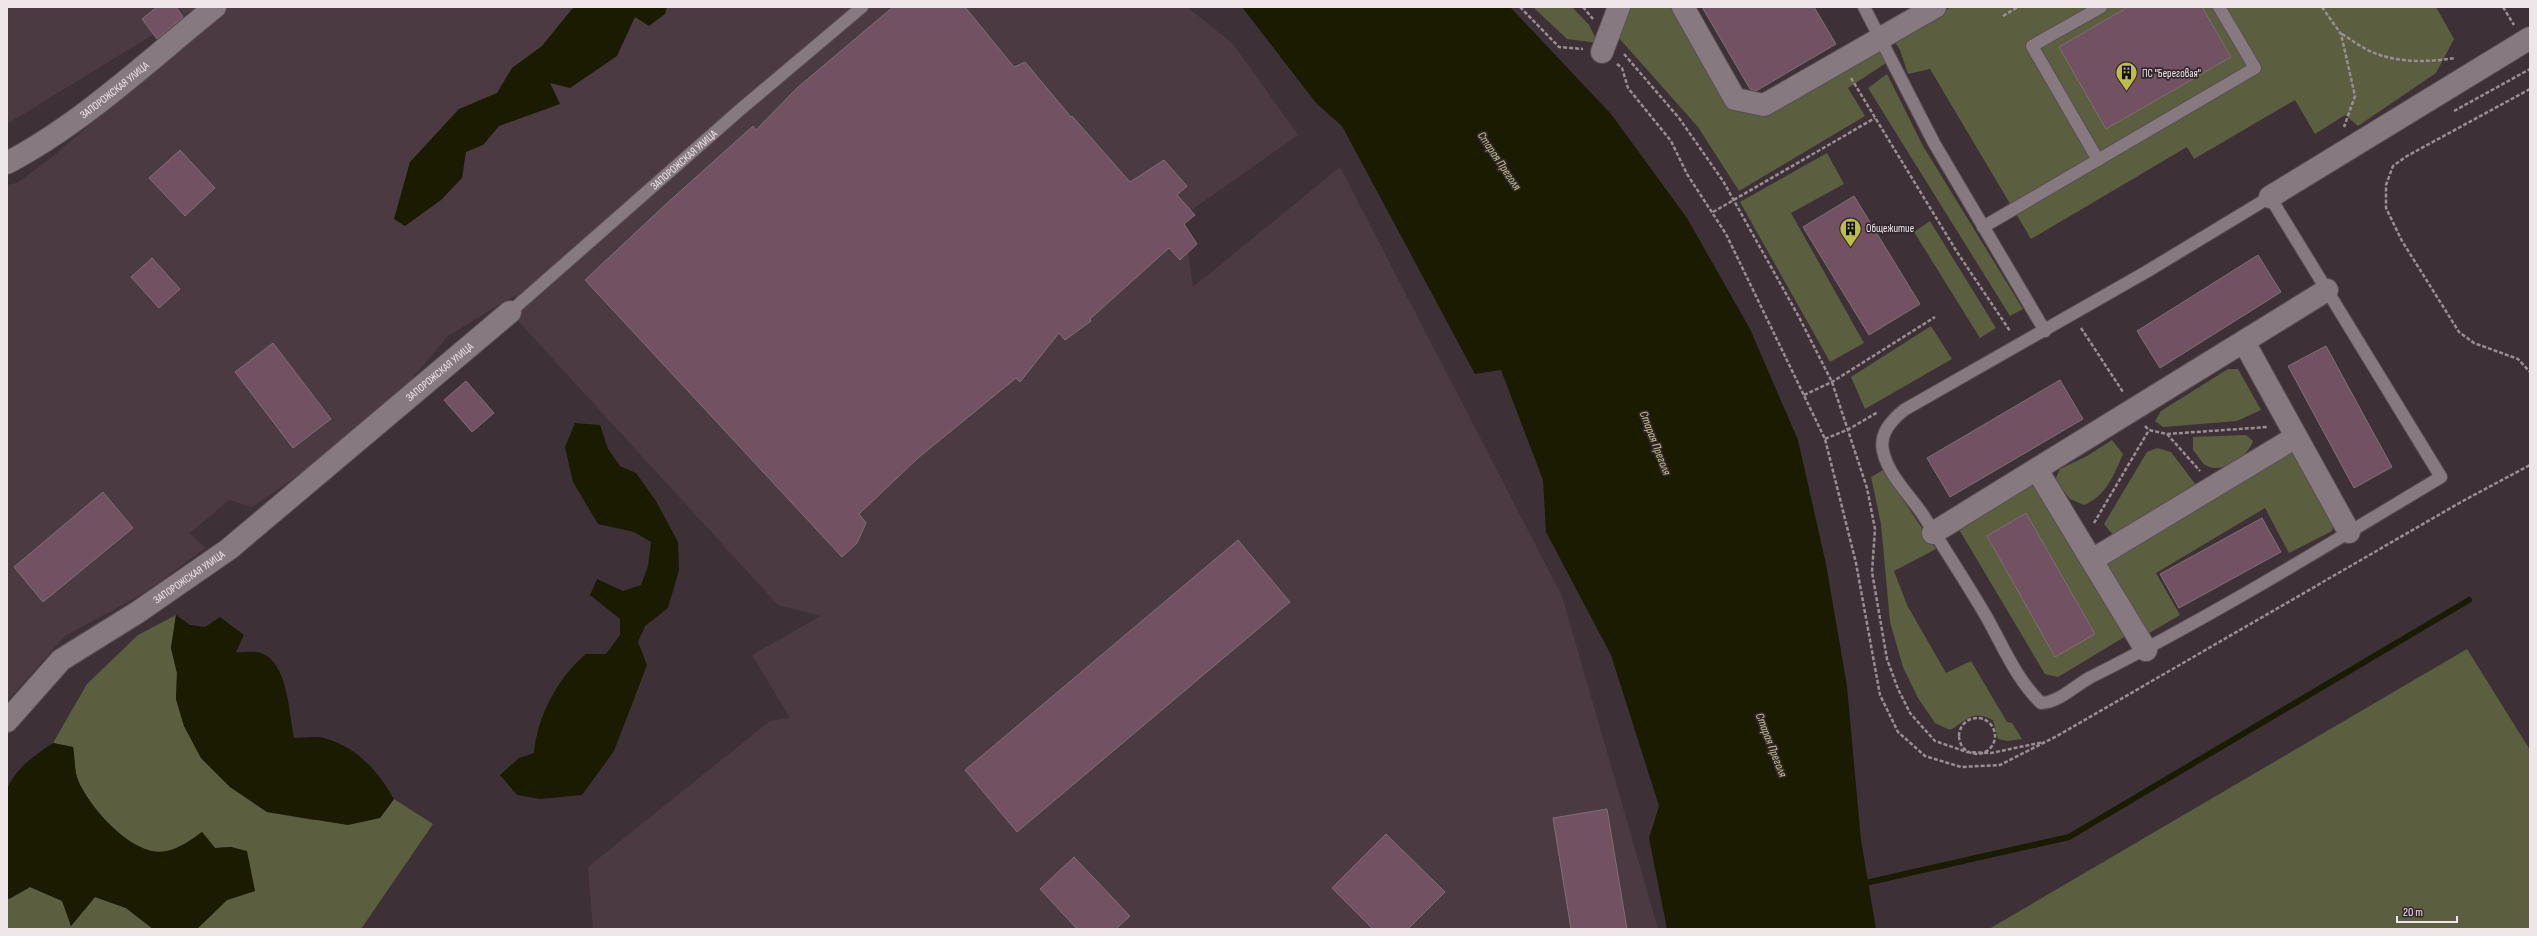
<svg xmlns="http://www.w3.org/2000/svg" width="2537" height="936" font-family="'Sofia Sans Condensed',sans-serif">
	<rect width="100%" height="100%" fill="#3d3137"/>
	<!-- built -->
	<path fill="#4c3a42" d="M 7,7 L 198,7 L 7,124 Z
		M 215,7 L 1187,7 L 1233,44 L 1298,135 L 1183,216 L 1193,287 L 1340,167 L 1562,596 L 1658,929 L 593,929 L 588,867 L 770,721 L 790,718 L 752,655 L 821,616 L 778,605 L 510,312 L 516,295 L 448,336 L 404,388 L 306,470 L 252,507 L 229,500 L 190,533 L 205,548 L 146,592 L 65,636 L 7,701 L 7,185 L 17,183 L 52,157 L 225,10 Z"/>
	<!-- green -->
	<path fill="#5c5e40" d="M 1533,7 L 1572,7 L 1589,25 L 1598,43 L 1567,39 Z
		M 1628,7 L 1672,7 L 1732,105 L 1763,112 L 1876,46 L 1886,63 L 1848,88 L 1865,116 L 1739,191 L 1698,127 L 1618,37 Z
		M 1951,7 L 2436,7 L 2454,39 L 2436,73 L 2358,126 L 2345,115 L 2315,134 L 2295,100 L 2194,159 L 2187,147 L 2031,239 L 1930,69 L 1908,74 L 1900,50 L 1893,39 Z
		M 1887,74 L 1923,146 L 2023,309 L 2010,316 L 1868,88 Z
		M 1827,153 L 1844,184 L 1791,213 L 1864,343 L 1830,362 L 1740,202 Z
		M 1930,221 L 1996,328 L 1980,338 L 1914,232 Z
		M 1931,326 L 1952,359 L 1865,409 L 1851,377 Z
		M 2228,369 L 2238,369 L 2261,410 L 2237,421 L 2163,427 L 2155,421 L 2161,411 Z
		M 2246,435 L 2253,441 C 2248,457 2222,475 2205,465 C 2201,462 2197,454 2193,450 L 2193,437 Z
		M 2112,440 L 2123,454 C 2114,475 2106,496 2084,505 L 2070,499 L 2055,480 L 2060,469 L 2087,456 Z
		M 2157,448 L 2171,452 L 2196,485 L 2113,535 L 2104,524 L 2147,452 Z
		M 2293,453 L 2335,520 L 2332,531 L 2289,553 L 2265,508 L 2156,573 L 2180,615 L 2146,635 L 2106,565 L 2109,558 L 2283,455 Z
		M 1883,470 L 1936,549 L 1894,571 L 1907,605 L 1946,673 L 1971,661 L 2007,722 L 2012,723 L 2022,739 L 2008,741 L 1998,739 L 1993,720 C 1971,709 1968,720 1950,730 L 1935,723 L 1918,698 L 1903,667 L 1890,622 L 1881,524 L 1871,477 Z
		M 2027,484 L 2037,488 L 2126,636 L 2058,677 L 2045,674 L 1957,526 Z
		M 176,615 L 171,648 L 177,673 L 176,699 L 184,726 L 201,758 L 230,787 L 267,812 L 313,820 L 380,818 L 394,799 L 433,824 L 361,929 L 197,929 L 227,900 L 255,891 L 250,872 L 231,847 L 215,848 L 202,832 C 191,840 180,848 167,851 C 134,859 89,808 78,780 C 74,771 75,757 73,747 L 53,743 L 87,684 L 138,635 Z
		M 2467,649 L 2530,750 L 2530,929 L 1989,929 Z
		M 30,887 L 63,901 L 71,926 L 95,897 L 126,908 L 153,929 L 7,929 L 7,897 L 9,899 Z"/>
	<!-- water -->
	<path fill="#1a1b00" d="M 577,7 L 667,7 L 665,14 L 649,26 L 635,17 L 617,56 L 570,88 L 550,83 L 560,104 L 499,126 L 483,145 L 466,152 L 462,178 L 441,200 L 405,226 L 394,219 L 410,162 L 459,109 L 497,93 L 512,68 L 542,46 L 572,9 Z
		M 1242,7 L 1510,7 L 1611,114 L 1687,218 L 1750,329 L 1798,440 L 1826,564 L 1847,686 L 1861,840 L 1876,929 L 1667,929 L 1649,838 L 1659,806 L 1611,655 L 1546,532 L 1543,480 L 1501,370 L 1475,374 L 1342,126 L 1316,103 Z
		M 575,423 L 600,425 L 608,449 L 620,466 L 636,473 L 656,501 L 678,542 L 679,570 L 668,608 L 645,626 L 638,642 L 647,665 L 614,751 L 582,795 L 540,799 L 517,795 L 500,775 L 519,758 L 534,753 C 537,717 558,677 586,654 L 606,654 L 620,635 L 620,619 L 590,595 L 597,579 L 623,591 L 641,585 L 648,566 L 651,542 L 634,532 L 598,524 L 573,482 L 565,447 Z
		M 176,615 L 190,625 L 205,627 L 220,617 L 244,635 L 236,652 C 243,653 254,650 261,653 C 288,662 289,714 294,738 C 303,738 315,736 324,738 C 357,747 378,771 394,799 L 380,818 L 348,825 L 267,812 L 230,787 L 201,758 L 184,726 L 176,699 L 177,673 L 171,648 Z
		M 53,743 L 73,747 C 75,757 74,771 78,780 C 89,807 134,859 167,851 C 180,848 191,840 202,832 L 215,848 L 231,847 L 247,851 L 255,891 L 227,900 L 197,929 L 153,929 L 126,908 L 95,897 L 71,926 L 62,901 L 30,887 L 9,899 L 7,897 L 7,789 C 16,768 35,755 53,743 Z"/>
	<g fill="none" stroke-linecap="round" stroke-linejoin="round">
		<!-- stream -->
		<path stroke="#1a1b00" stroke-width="6" d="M 1861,884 L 2069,837 L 2469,600"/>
	</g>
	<!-- building -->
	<path fill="#725262" stroke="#7e6f76" d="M 157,7 L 176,7 L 183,17 L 157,39 L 142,19 Z
		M 893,7 L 965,7 L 1014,67 L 1025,62 L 1071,117 L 1072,116 L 1130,182 L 1164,160 L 1187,186 L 1177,195 L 1195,215 L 1184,224 L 1197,244 L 1180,260 L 1169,248 L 1090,319 L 1091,321 L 1065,340 L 1059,333 L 1020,382 L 1016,378 L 918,458 L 859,514 L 866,523 L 857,543 L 842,557 L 585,280 L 665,205 L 753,126 L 756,130 L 797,88 Z
		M 1702,7 L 1814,7 L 1836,44 L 1756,91 L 1750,89 Z
		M 2128,7 L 2202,7 L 2231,57 L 2106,129 L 2059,47 Z
		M 180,150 L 215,188 L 185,216 L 149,178 Z
		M 1854,196 L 1920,304 L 1869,335 L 1803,227 Z
		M 2258,255 L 2281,292 L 2160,368 L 2137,331 Z
		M 152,258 L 180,289 L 159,308 L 131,277 Z
		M 273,343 L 331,419 L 293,448 L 235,372 Z
		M 2326,346 L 2392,467 L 2354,488 L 2288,366 Z
		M 2060,380 L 2083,419 L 1950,497 L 1927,458 Z
		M 466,381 L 494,413 L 472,432 L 444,400 Z
		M 103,492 L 133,528 L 43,602 L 14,567 Z
		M 2026,513 L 2095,634 L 2055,657 L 1987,536 Z
		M 2262,518 L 2281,552 L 2179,608 L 2160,574 Z
		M 1238,540 L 1290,602 L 1017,832 L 965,770 Z
		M 1607,809 L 1627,929 L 1571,929 L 1553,818 Z
		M 1386,834 L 1445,892 L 1408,929 L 1373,929 L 1332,888 Z
		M 1074,857 L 1130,916 L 1116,929 L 1077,929 L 1040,889 Z"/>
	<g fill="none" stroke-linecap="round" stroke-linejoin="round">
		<defs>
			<g id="lane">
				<path d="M 1864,7 L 1934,143 L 2045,331"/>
				<path d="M 2098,160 L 2032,46 L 2101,7"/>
				<path d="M 2270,197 L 2441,477 C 2326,546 2211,617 2091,677 C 2074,686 2060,702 2041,703 C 2016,679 2003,646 1986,616 C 1966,582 1944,548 1923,515 C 1909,494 1888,475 1883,451 C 1879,433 1892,420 1904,410 L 2146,272 Z"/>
				<path d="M 1983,227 L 2255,68 L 2219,7"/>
				<path id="s1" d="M 510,312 L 741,109 L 862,7"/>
			</g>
			<g id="street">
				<path d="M 1683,7 L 1735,99 L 1764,105 L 1935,7"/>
				<path d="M 1602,52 L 1619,7"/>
				<path id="s2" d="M 7,163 C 83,123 148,61 215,7"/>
				<path d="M 2270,197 L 2530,38"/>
				<path d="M 2244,342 L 2349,532"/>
				<path d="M 2037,470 L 2146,650"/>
				<path d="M 1933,533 L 2327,290"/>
				<path d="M 2092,560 L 2296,437"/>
				<path id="s3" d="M 7,721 L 61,660 L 138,612 L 229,549 L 510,312"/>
			</g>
		</defs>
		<!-- lane casing -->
		<use href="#lane" stroke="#594e53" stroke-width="14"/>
		<!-- street casing -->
		<use href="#street" stroke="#594e53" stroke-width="24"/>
		<!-- path -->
		<path stroke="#998e93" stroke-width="2.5" stroke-dasharray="4 2" stroke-linecap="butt" d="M 1520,7 L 1559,47 L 1583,49
			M 1583,7 L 1593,19
			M 2322,7 L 2341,34 L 2355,96 L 2344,127
			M 2503,7 L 2514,25
			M 2003,16 L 2018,7
			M 2342,34 C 2353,41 2365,50 2377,54 C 2402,63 2430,62 2455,58
			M 1624,54 L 1679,118 L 1723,181 L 1799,317 L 1832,382 L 1867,488 L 1875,529 L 1872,572 L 1887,659 L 1898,689 L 1910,713 L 1935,741 L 1967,752 L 1991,753 L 2044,742
			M 1617,64 L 1622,68 L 1628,88 L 1671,141 L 1687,174 L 1726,234 L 1825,439 L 1856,563 L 1880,695 L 1898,732 L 1925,756 L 1961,767 L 2000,765 L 2057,736 L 2461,502 L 2530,465
			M 1851,78 L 1957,252 L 2010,331
			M 2530,89 L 2407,156 L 2393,166 L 2386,185 L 2386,208 L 2402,241 L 2459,332 L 2474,343 L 2518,359 L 2530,372
			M 2454,111 L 2530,69
			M 1713,212 L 1875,118
			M 2081,328 L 2123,392
			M 1804,395 L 1832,382 L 1935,317
			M 2145,426 L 2149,430 L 2167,434 L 2268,427
			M 2167,434 L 2200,471
			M 1825,439 L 1849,429 L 1878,412
			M 2094,523 L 2149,430
			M1959 736a18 18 0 1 1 36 0a18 18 0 1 1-36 0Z"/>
		<!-- lane -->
		<use href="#lane" stroke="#877980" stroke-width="12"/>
		<!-- street -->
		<use href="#street" stroke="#877980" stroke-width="22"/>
	</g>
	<!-- icons -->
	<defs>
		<symbol id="building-pin" viewBox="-11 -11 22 30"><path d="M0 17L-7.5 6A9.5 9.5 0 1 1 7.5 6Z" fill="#bdbf43" stroke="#33272d"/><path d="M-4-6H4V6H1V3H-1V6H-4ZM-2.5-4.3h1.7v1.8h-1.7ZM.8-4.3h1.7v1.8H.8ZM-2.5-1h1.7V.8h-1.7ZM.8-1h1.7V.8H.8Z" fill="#111"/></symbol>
	</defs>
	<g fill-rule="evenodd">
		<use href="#building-pin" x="2114" y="60" width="25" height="34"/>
		<use href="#building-pin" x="1838" y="216" width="25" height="34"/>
	</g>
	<g text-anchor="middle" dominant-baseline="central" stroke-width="3.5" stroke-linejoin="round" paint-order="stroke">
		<!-- poi labels -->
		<g font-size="11" fill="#efe6ea" stroke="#33272d" text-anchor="start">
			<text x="2142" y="73">ПС "Береговая"</text>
			<text x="1866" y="228">Общежитие</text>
		</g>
		<!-- street labels -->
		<g font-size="11" fill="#efe6ea" stroke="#33272d">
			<text stroke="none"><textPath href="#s2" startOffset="130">ЗАПОРОЖСКАЯ УЛИЦА</textPath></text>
			<text stroke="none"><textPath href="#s1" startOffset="231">ЗАПОРОЖСКАЯ УЛИЦА</textPath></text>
			<text stroke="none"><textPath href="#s3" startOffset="558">ЗАПОРОЖСКАЯ УЛИЦА</textPath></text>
			<text stroke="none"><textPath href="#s3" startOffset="234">ЗАПОРОЖСКАЯ УЛИЦА</textPath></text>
		</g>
		<!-- water labels -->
		<g font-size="12" font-style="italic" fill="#c2c58a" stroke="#33272d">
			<text transform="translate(1499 161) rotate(56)">Старая Преголя</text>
			<text transform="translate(1655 443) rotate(69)">Старая Преголя</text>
			<text transform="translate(1771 745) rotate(69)">Старая Преголя</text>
		</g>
	</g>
	<!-- border -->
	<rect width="2537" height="936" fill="none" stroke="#efe6ea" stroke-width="16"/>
	<!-- scale -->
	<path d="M2397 916v6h60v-6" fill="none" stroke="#efe6ea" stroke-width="2"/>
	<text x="2403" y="916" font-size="12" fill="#efe6ea" stroke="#33272d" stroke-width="3" paint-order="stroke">20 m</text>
</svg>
